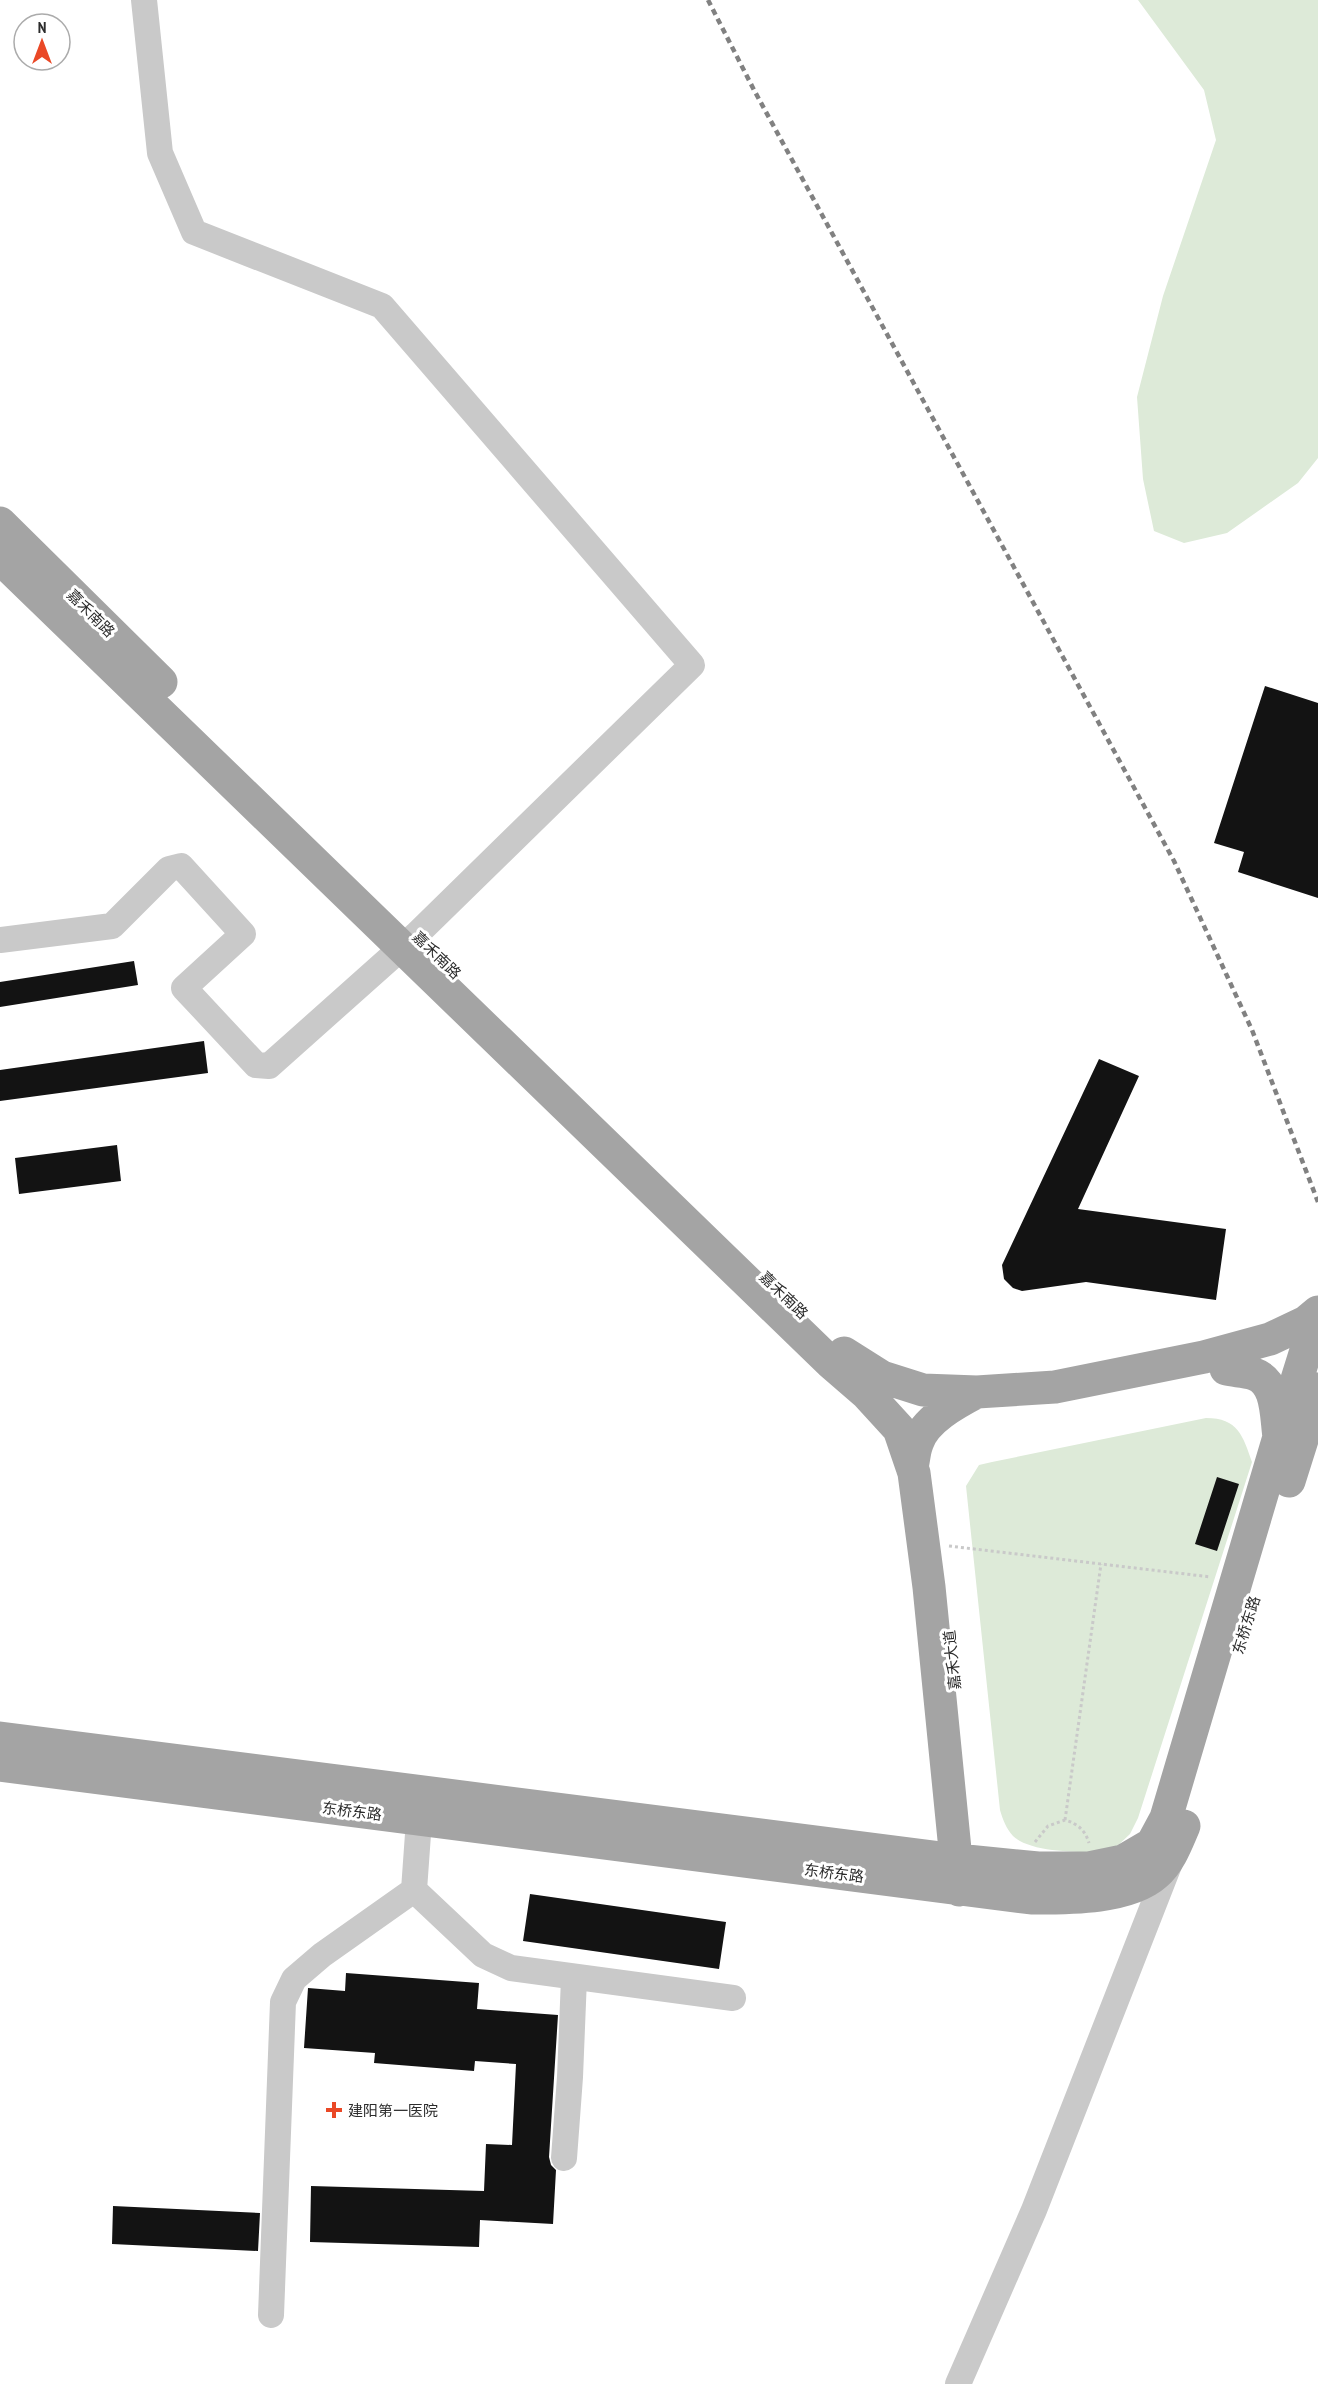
<svg xmlns="http://www.w3.org/2000/svg" width="1318" height="2384" font-family="'PT Sans Narrow','Noto Sans SC',sans-serif">
	<rect width="100%" height="100%" fill="#fff"/>
	<!-- green -->
	<path fill="#ddead8" d="M 1138,0 L 1318,0 L 1318,458 L 1298,483 L 1227,533 L 1184,543 L 1154,531 L 1143,479 L 1137,397 L 1163,296 L 1216,140 L 1204,90 Z
		M 1206,1418 C 1238,1418 1243,1436 1252,1462 L 1138,1818 L 1130,1834 L 1111,1852 C 1086,1852 1032,1854 1013,1836 C 1006,1828 1003,1820 1000,1810 L 966,1486 L 979,1465 L 992,1462 Z"/>
	<!-- building -->
	<path fill="#131313" d="M 1265,686 L 1318,703 L 1318,898 L 1238,872 L 1244,852 L 1214,843 Z
		M 134,961 L 138,985 L 0,1007 L 0,982 Z
		M 204,1041 L 208,1073 L 0,1101 L 0,1070 Z
		M 1099,1059 L 1139,1076 L 1078,1209 L 1226,1229 L 1216,1300 L 1086,1282 L 1022,1291 L 1013,1288 L 1004,1279 L 1002,1265 Z
		M 117,1145 L 121,1181 L 19,1194 L 15,1158 Z
		M 1217,1477 L 1239,1484 L 1217,1551 L 1195,1544 Z
		M 530,1894 L 726,1922 L 719,1969 L 523,1941 Z
		M 346,1973 L 479,1983 L 477,2009 L 558,2015 L 549,2157 L 551,2165 L 556,2170 L 553,2224 L 480,2220 L 479,2247 L 310,2242 L 311,2186 L 484,2191 L 486,2144 L 512,2145 L 516,2064 L 475,2061 L 474,2071 L 374,2063 L 375,2053 L 304,2048 L 308,1988 L 345,1991 Z
		M 113,2206 L 260,2213 L 258,2251 L 112,2244 Z"/>
	<g fill="none" stroke-linecap="round" stroke-linejoin="round">
		<!-- path -->
		<path stroke="#c9c9c9" stroke-width="3" stroke-dasharray="3 3" stroke-linecap="butt" d="M 949,1546 L 1211,1577
			M 1065,1820 L 1101,1564
			M 1035,1842 L 1048,1826 L 1065,1820 C 1078,1824 1085,1830 1089,1843"/>
		<!-- minor -->
		<path stroke="#c9c9c9" stroke-width="26" d="M 0,940 L 112,926 L 169,869 L 181,866 L 243,934 L 184,988 L 256,1065 L 269,1066 L 416,935 L 692,665 L 382,306 L 194,232 L 160,153 L 144,0
			M 414,1890 L 483,1955 L 511,1968 L 733,1998
			M 564,2158 L 570,2077 L 574,1978
			M 271,2315 L 283,2002 L 294,1979 L 322,1955 L 414,1890 L 419,1820
			M 958,2384 L 1034,2210 L 1171,1860"/>
		<!-- major -->
		<path stroke="#a4a4a4" stroke-width="33" d="M 0,523 L 161,682
			M 0,558 L 830,1362 L 867,1394 L 899,1429 L 914,1473 L 929,1587 L 959,1890
			M 844,1353 L 882,1377 L 923,1390 L 977,1392 L 1055,1387 L 1204,1357 L 1270,1339 L 1306,1322 L 1318,1312
			M 1284,1421 L 1309,1341 L 1318,1322
			M 912,1467 C 914,1460 914,1451 917,1444 C 924,1420 956,1403 977,1392
			M 1289,1481 L 1318,1389
			M 0,1738 L 957,1860 L 1038,1868 L 1089,1868 L 1123,1861 L 1152,1844 L 1166,1818 L 1279,1437 C 1276,1417 1278,1382 1254,1374 C 1245,1371 1235,1371 1226,1369
			M 0,1765 L 1031,1898 C 1067,1898 1128,1899 1156,1874 C 1170,1862 1177,1842 1184,1826"/>
		<!-- rail -->
		<path stroke="#818181" stroke-width="4.5" stroke-dasharray="6 4.5" stroke-linecap="butt" d="M 708,0 L 754,90 L 1174,861 L 1252,1030 L 1318,1202"/>
	</g>
	<!-- markers -->
	<path fill="#ea4826" stroke="#fff" stroke-width="2" d="M331 2101h6v6h6v6h-6v6h-6v-6h-6v-6h6z"/>
	<g text-anchor="middle" dominant-baseline="central" stroke-width="6" stroke-linejoin="round" paint-order="stroke">
		<!-- street labels -->
		<g font-size="15" fill="#2c2c2c" stroke="#fff">
			<text transform="translate(91 613) rotate(45)">嘉禾南路</text>
			<text transform="translate(437 955) rotate(44)">嘉禾南路</text>
			<text transform="translate(784 1295) rotate(44)">嘉禾南路</text>
			<text transform="translate(1246 1625) rotate(-73)">东桥东路</text>
			<text transform="translate(952 1660) rotate(-96)">嘉禾大道</text>
			<text transform="translate(352 1811) rotate(7)">东桥东路</text>
			<text transform="translate(834 1873) rotate(7)">东桥东路</text>
		</g>
		<!-- poi labels -->
		<g font-size="15" fill="#2c2c2c" stroke="#fff" text-anchor="start">
			<text x="348" y="2110">建阳第一医院</text>
		</g>
	</g>
	<!-- north arrow -->
	<g transform="translate(42 42)"><circle r="28" fill="#ffffff" stroke="#ababab" stroke-width="1.5"/>
	<path d="M0-4.5L10 22L0 15L-10 22Z" fill="#ea4826"/>
	<text y="-9" font-size="16" font-weight="bold" text-anchor="middle" fill="#2c2c2c">N</text>
	</g>
</svg>
